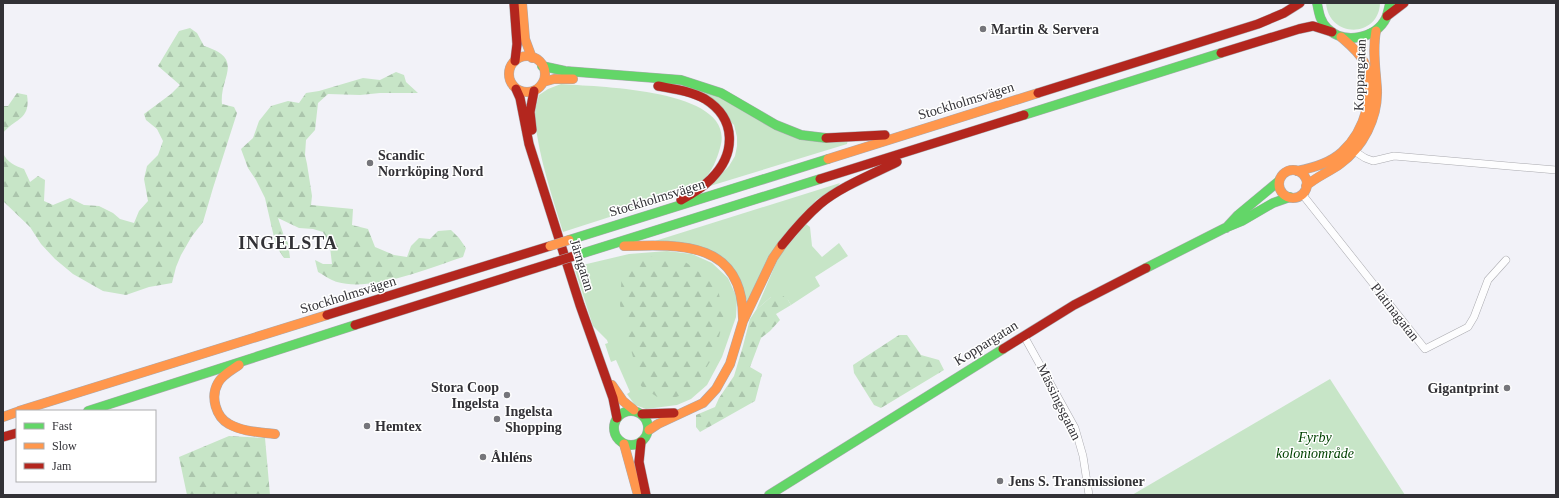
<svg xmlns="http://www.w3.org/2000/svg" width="1559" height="498" font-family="'Times New Roman',serif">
	<defs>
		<pattern id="forest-firs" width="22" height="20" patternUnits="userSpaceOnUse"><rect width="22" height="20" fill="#c7e5c7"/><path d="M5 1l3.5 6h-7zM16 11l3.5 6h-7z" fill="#abc5ac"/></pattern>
	</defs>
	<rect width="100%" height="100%" fill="#f2f2f8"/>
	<!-- green -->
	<path fill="#c7e5c7" d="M 1326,3 L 1380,3 C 1379,38 1329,39 1326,3 Z
		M 561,84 C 596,87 739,88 720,148 C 717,159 712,172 703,180 C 689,191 669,196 653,202 C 623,213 593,222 563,232 C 552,196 539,158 535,120 C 534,112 537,103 539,95 L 548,89 Z
		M 694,88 L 719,97 L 774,129 L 848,140 L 847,144 L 710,186 L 729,166 L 735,156 L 737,146 L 737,137 L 734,125 Z
		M 840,183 L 837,187 L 816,200 L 748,302 L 724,258 L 655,241 Z
		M 806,224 L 810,227 L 812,246 L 822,257 L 839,243 L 848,256 L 815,277 L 820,286 L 791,305 L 788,300 L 771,297 L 756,310 L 779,256 Z
		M 667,251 L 692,254 L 712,263 L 728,278 L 737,298 L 736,317 L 722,357 L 707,385 L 691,399 L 677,405 L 646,409 L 635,405 L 627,394 L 630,392 L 616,360 L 611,362 L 605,344 L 608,343 L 607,340 L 593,326 L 574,267 L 629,254 Z
		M 1330,379 L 1405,495 L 1132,495 Z"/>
	<!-- forest -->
	<path fill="url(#forest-firs)" d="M 190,28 L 197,33 L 204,46 C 246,59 219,77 222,104 L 234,107 L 237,113 L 213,188 L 203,222 L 192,236 L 181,255 L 176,267 L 172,283 L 149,287 L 126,295 L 103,291 L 73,274 L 55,259 L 41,244 L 30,227 L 3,201 L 3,153 C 7,162 15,166 24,169 L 30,182 L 38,176 L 45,180 L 44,201 L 53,205 L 70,198 L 84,205 L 99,206 L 113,213 L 120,219 L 134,223 L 139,211 L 148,201 L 144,179 L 147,166 L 158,155 L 163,141 L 157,129 L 146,120 L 144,114 L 171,94 L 180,85 L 158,66 L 179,31 Z
		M 396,72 L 404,75 L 406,82 L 418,93 L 380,93 L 360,95 L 328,94 L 318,103 L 315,130 L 306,140 L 305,155 L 307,164 L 312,196 L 311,205 L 353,209 L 352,225 L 368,229 L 375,247 L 394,255 L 407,257 L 411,246 L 419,238 L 430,239 L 438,231 L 451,230 L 459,238 L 466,248 L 463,257 C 429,268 372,292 337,282 C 330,280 324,275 318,272 L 315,260 L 323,264 L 332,264 L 330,247 L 323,232 L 313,229 L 299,228 L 278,218 L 284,236 L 288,243 L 290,258 L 284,258 L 276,246 L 265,198 L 256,180 L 248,168 L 241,149 L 253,138 L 259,121 L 271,106 L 288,101 L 299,103 L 306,93 L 319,91 L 363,78 L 380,80 Z
		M 17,93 L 27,95 C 31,120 15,118 3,133 L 3,106 L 8,106 Z
		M 645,256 L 684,261 L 717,285 L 724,317 L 715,353 L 697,384 L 686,394 L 663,401 L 641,386 L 628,339 L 620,305 L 622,270 Z
		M 782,295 L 788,300 L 791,305 L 776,314 L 780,320 L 770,331 L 761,338 L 750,367 L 762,374 L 755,401 L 700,432 L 696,427 L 696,415 L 715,407 L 719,398 L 734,376 L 743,346 L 750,319 L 756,310 L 771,297 Z
		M 899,335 L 907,335 L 921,355 L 939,360 L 944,370 L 881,408 L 874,405 L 854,373 L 853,365 Z
		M 229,436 L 265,438 L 270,495 L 187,495 L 179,457 Z"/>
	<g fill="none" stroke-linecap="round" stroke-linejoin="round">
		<defs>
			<path id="street" d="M 1351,149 L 1365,158 L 1373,161 L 1394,156 L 1556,170
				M 1302,194 L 1425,349 L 1468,327 L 1474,317 L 1488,280 L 1506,260
				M 1024,336 L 1075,428 L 1083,456 L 1089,495"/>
			<path id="fast" d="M 1317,3 C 1319,13 1320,21 1327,28 C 1343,45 1376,39 1386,18 C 1388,13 1389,8 1390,3
				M 542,66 L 565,71 L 681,80 L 721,93 L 776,125 L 801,135 L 826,138
				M 1024,115 L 1221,53
				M 1226,228 L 1238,215 L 1279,181
				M 569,240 L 828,159
				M 574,256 L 820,179
				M 1146,268 L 1225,228 L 1242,221 L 1273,203 L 1290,197
				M614 428a17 17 0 1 1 34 0a17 17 0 1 1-34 0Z
				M 88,411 L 355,325
				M 769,495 L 1003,349"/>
			<path id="slow" d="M 522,3 L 525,39 L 532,58
				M509 74a18 18 0 1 1 36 0a18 18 0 1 1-36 0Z
				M 543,82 L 554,79 L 573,79
				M 828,159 L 1038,93
				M1279 184a14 14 0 1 1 28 0a14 14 0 1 1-28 0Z
				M 1297,171 C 1313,168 1330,163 1342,152 C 1365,131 1377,91 1364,62 C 1359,52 1349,44 1341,37
				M 1306,186 C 1316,177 1329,172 1340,164 C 1363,147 1378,118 1377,90 C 1376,70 1372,51 1376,31
				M 624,246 C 683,244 743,242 743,319
				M 239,365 C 232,370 222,375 218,383 C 210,397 216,417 229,424 C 243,432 260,432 275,434
				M 612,385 L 623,401 L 634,410
				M 19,411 L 327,315
				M 3,417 L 17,412
				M 649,430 L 658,424 L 703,403 L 716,389 L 730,364 L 743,321 L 773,258 L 782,245
				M 624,444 L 638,495"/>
			<path id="jam" d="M 514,3 L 517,44 L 515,61
				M 1387,16 L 1404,3
				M 1221,53 L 1299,29 L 1313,26 L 1332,32
				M 658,86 C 674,89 691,91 705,99 C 737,119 736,154 711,179 C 702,188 692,194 681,200
				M 516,89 L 520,98 L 529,144 L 580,305 L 613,398 L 617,418
				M 1038,93 L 1258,24 L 1284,13 L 1300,3
				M 532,130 L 530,112 L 534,91
				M 826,138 L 885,135
				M 820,179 L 1024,115
				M 782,245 C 794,230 806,216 820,204 C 840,187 873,174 897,162
				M 327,315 L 550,246
				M 355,325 L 555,262
				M 1003,349 L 1074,305 L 1146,268
				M 642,414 L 674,413
				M 3,437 L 17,433
				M 641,442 L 639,462 L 646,495"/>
		</defs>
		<!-- street casing -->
		<use href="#street" stroke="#aaaaaf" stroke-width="8"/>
		<!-- fast casing -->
		<use href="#fast" stroke="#aaaaaf" stroke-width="10"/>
		<!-- slow casing -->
		<use href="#slow" stroke="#aaaaaf" stroke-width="10"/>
		<!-- jam casing -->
		<use href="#jam" stroke="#aaaaaf" stroke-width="10"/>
		<!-- street -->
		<use href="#street" stroke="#fdfdfe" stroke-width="7"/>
		<!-- fast -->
		<use href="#fast" stroke="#63d668" stroke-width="9"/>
		<!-- slow -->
		<use href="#slow" stroke="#ff974d" stroke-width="9"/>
		<!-- jam -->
		<use href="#jam" stroke="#b3261e" stroke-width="9"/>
		<defs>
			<path id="slow-bridge" d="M 550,246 L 569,240"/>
			<path id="jam-bridge" d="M 555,262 L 574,256"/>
		</defs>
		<!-- slow-bridge casing -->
		<use href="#slow-bridge" stroke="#aaaaaf" stroke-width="10" stroke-linecap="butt"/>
		<!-- jam-bridge casing -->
		<use href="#jam-bridge" stroke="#aaaaaf" stroke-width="10" stroke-linecap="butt"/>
		<!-- slow-bridge -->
		<use href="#slow-bridge" stroke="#ff974d" stroke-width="9"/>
		<!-- jam-bridge -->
		<use href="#jam-bridge" stroke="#b3261e" stroke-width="9"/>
	</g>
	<!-- markers -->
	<g fill="#75757a" stroke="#fff" stroke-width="1.5">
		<circle cx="983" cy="29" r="4"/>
		<circle cx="370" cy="163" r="4"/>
		<circle cx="1507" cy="388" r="4"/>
		<circle cx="507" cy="395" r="4"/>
		<circle cx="497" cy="419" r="4"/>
		<circle cx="367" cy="426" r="4"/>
		<circle cx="483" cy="457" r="4"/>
		<circle cx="1000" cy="481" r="4"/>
	</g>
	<g text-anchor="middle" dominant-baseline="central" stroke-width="3" stroke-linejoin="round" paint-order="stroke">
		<!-- poi labels -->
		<g font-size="14" font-weight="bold" fill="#323136" stroke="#fff" text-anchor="start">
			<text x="991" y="29">Martin &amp; Servera</text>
			<text x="378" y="155">Scandic<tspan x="378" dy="16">Norrköping Nord</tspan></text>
			<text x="499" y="387" text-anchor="end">Stora Coop<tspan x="499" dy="16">Ingelsta</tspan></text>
			<text x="1499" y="388" text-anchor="end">Gigantprint</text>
			<text x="505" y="411">Ingelsta<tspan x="505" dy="16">Shopping</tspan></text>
			<text x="375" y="426">Hemtex</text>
			<text x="491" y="457">Åhléns</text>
			<text x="1008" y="481">Jens S. Transmissioner</text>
		</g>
		<!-- street labels -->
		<g font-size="14" fill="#323136" stroke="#fff">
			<text transform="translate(1360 75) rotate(-88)">Koppargatan</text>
			<text transform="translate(966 101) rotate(-17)">Stockholmsvägen</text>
			<text transform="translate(657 198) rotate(-17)">Stockholmsvägen</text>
			<text transform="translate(582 265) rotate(73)">Järngatan</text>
			<text transform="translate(348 295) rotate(-17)">Stockholmsvägen</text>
			<text transform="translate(1395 312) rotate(52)">Platinagatan</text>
			<text transform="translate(986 343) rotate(-32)">Koppargatan</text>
			<text transform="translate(1059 402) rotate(64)">Mässingsgatan</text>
		</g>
		<!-- park labels -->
		<g font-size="14" font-style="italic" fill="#004100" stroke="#fff">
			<text x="1315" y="437">Fyrby<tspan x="1315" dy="16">koloniområde</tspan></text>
		</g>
		<!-- district labels -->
		<g font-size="18" font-weight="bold" letter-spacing="1" fill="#323136" stroke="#fff">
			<text x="288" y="243">INGELSTA</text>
		</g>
	</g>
	<!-- border -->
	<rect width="1559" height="498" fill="none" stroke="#323136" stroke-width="8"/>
	<!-- legend -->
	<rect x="16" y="410" width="140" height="72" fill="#ffffff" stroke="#adadaf"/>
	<rect x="24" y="423" width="20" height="6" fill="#63d668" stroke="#adadaf"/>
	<text x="52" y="430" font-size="12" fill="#323136">Fast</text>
	<rect x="24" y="443" width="20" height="6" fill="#ff974d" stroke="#adadaf"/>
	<text x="52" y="450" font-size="12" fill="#323136">Slow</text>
	<rect x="24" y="463" width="20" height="6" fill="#b3261e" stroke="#adadaf"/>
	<text x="52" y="470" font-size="12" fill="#323136">Jam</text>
</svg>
